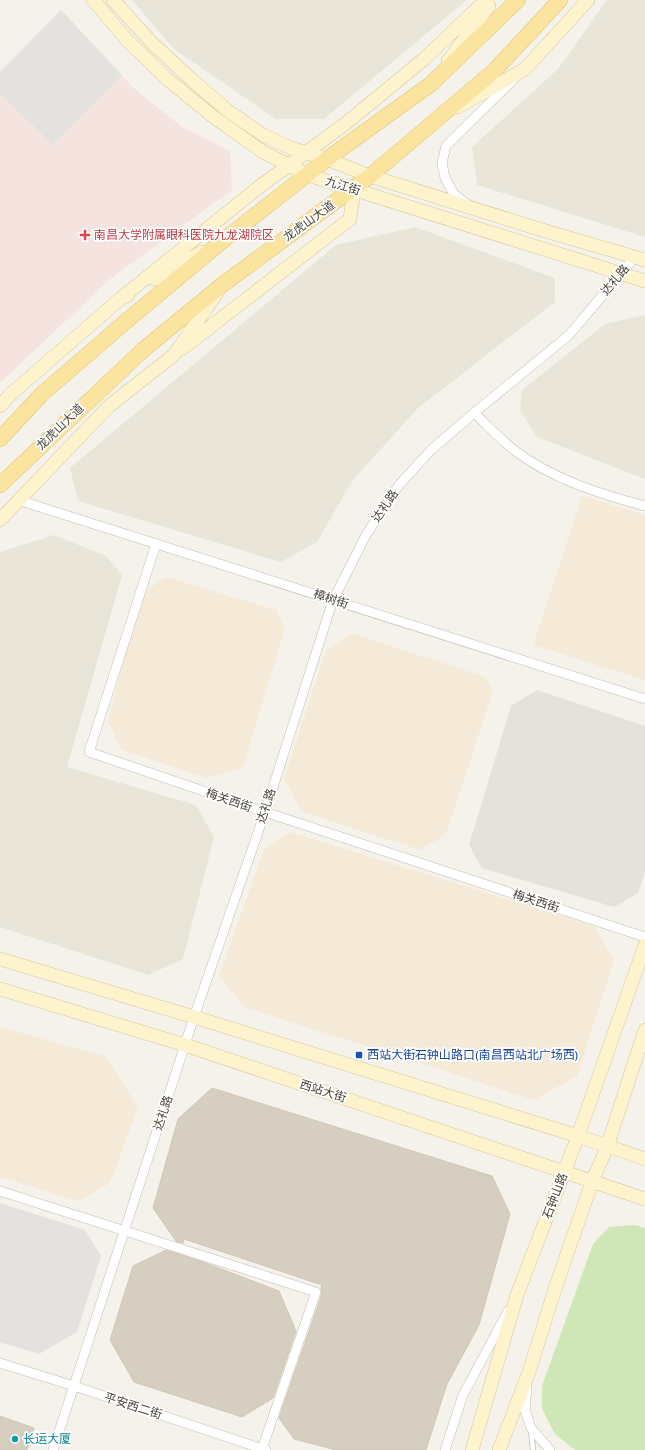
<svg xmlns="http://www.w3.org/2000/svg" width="645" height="1450" font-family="'Public Sans','Noto Sans SC',sans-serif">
	<rect width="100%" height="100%" fill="#f5f2eb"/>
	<!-- residential -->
	<path fill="#e9e5d9" d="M 132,0 L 467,0 L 324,119 L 276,119 L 175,50 Z
		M 607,0 L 645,0 L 645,237 L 477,185 L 472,147 L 558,69 Z
		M 415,227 L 555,278 L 555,302 L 418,408 L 352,481 L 317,542 L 281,562 L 78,501 L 70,468 L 336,245 Z
		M 645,315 L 645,479 L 537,437 L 520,410 L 522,390 L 605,324 Z
		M 54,535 L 106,556 L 122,575 L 67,767 L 196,805 L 214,837 L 183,959 L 148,975 L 0,927 L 0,552 Z"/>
	<!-- commercial -->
	<path fill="#f5ead8" d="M 582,496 L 645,515 L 645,680 L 533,645 Z
		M 166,577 L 276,610 L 285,629 L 243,767 L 207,778 L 121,750 L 108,721 L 141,594 Z
		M 352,633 L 485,677 L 493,691 L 446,834 L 420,850 L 301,811 L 284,779 L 326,650 Z
		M 290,832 L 594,926 L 614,960 L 577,1076 L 534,1100 L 244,1007 L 219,976 L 264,849 Z
		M 0,1027 L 107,1057 L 138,1108 L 110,1183 L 78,1201 L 0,1177 Z"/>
	<!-- industrial -->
	<path fill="#e5e1dc" d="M 537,690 L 645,726 L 645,871 L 638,893 L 614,907 L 482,868 L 469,845 L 511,706 Z"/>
	<!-- medical -->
	<path fill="#f5e3e0" d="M 122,75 L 131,86 L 182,127 L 230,151 L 232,190 L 110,279 L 0,383 L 0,94 L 53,145 Z"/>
	<!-- green -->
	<path fill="#cfe7b6" d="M 635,1225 L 645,1228 L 645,1450 L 575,1450 L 555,1434 L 542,1409 L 542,1386 L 593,1244 L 609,1227 Z"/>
	<!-- parking -->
	<path fill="#e4e2df" d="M 61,10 L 122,75 L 53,145 L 0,94 L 0,72 Z
		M 0,1203 L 85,1230 L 101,1256 L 77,1332 L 39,1354 L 0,1342 Z"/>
	<!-- building -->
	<path fill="#d6cfc1" stroke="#d1c7b4" d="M 212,1088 L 492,1176 L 510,1214 L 479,1325 L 447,1384 L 426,1450 L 336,1450 L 294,1439 L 279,1418 L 322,1294 L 321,1288 L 322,1285 L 184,1239 L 183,1243 L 176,1241 L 153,1208 L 178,1119 Z
		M 166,1250 L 203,1262 L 279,1291 L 296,1331 L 273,1398 L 242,1417 L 134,1382 L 110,1340 L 133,1266 Z
		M 0,1416 L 34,1428 L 27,1450 L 0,1450 Z"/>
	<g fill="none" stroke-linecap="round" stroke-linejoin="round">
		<defs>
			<path id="lane" d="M 531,1430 L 533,1450"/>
			<path id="street" d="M 467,204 L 454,194 L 445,178 L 442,163 L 446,146 L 514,79
				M 474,413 C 487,425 500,439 514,450 C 552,479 600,494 645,506
				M 18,500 L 645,699
				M 156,544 L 89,752 L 265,812 L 645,937
				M 0,1191 L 316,1292 L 262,1449
				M 0,1363 L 74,1386 L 266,1450
				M 527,1386 L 525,1410 L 531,1428 L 550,1450
				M 53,1450 L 194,1017 L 265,812 L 333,600 L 366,535 L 399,485 L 431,450 L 474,413 L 569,335 L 635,257
				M 445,1450 L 463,1395 L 508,1311"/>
			<path id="secondary" d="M 93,0 L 127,40 L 167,79 L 215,118 L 263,152 L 308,175 L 645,281
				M 113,0 L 152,43 L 192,80 L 228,111 L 263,135 L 291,148 L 327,159 L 370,176 L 542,230 L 645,260
				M 448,61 L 489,6
				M 458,107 L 525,69 L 588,0
				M 155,279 L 202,252
				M 120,299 L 259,187 L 345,124 L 424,59 L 486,0
				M 183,348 L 350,219 L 354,189
				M 0,406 L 11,394 L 120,299 L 128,295
				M 0,520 L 109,406 L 174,355 L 217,293
				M 0,959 L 194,1017 L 578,1136 L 645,1159
				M 0,989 L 185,1045 L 645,1199
				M 472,1450 L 517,1295 L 578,1136 L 645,945
				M 499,1450 L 529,1372 L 556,1286 L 592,1182 L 607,1147 L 645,1030"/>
			<path id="primary" d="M 0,439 L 42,394 L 124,323 L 226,238 L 327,159 L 431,84 L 518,0
				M 0,485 L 143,350 L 222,285 L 370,176 L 494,71 L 560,0"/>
		</defs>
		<!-- lane casing -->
		<use href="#lane" stroke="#c0bbae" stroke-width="6"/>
		<!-- street casing -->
		<use href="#street" stroke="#c0bbae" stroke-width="10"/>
		<!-- secondary casing -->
		<use href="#secondary" stroke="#d3c79c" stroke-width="14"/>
		<!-- primary casing -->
		<use href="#primary" stroke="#e0c36e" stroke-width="16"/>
		<!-- lane -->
		<use href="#lane" stroke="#fff" stroke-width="4.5"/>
		<!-- street -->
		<use href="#street" stroke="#fff" stroke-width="9"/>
		<!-- secondary -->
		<use href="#secondary" stroke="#fdf3cd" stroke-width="13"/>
		<!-- primary -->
		<use href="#primary" stroke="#fae49f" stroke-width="15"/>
	</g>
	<!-- markers -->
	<path fill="#e0444e" stroke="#fff" stroke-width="1.5" d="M83 229h4v4h4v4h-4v4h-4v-4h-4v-4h4z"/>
	<rect fill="#1a4fb4" stroke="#fff" stroke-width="1.5" x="355" y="1051" width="8" height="8" rx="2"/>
	<circle fill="#0f9aa8" stroke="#fff" stroke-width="1.5" cx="15" cy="1439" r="4"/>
	<g text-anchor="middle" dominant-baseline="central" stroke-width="3.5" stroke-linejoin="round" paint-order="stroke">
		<!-- street labels -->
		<g font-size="12" fill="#494439" stroke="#fff">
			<text transform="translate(343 186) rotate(17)">九江街</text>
			<text transform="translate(309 221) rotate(-36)">龙虎山大道</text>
			<text transform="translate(615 280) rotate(-50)">达礼路</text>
			<text transform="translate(60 427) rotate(-44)">龙虎山大道</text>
			<text transform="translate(385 506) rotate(-56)">达礼路</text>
			<text transform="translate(331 599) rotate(18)">樟树街</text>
			<text transform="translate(229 800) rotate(19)">梅关西街</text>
			<text transform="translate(266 806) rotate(-72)">达礼路</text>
			<text transform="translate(536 901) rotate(18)">梅关西街</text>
			<text transform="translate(323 1091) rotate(18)">西站大街</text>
			<text transform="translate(163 1113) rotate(-72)">达礼路</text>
			<text transform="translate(555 1196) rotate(-69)">石钟山路</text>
			<text transform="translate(133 1406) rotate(18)">平安西二街</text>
		</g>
		<!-- health labels -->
		<g font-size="12" fill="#be3a42" stroke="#fff" text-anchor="start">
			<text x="94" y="235">南昌大学附属眼科医院九龙湖院区</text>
		</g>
		<!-- transit labels -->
		<g font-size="12" fill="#164399" stroke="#fff" text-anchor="start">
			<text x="367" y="1055">西站大街石钟山路口(南昌西站北广场西)</text>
		</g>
		<!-- culture labels -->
		<g font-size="12" fill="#0d838f" stroke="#fff" text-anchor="start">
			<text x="23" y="1439">长运大厦</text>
		</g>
	</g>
</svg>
